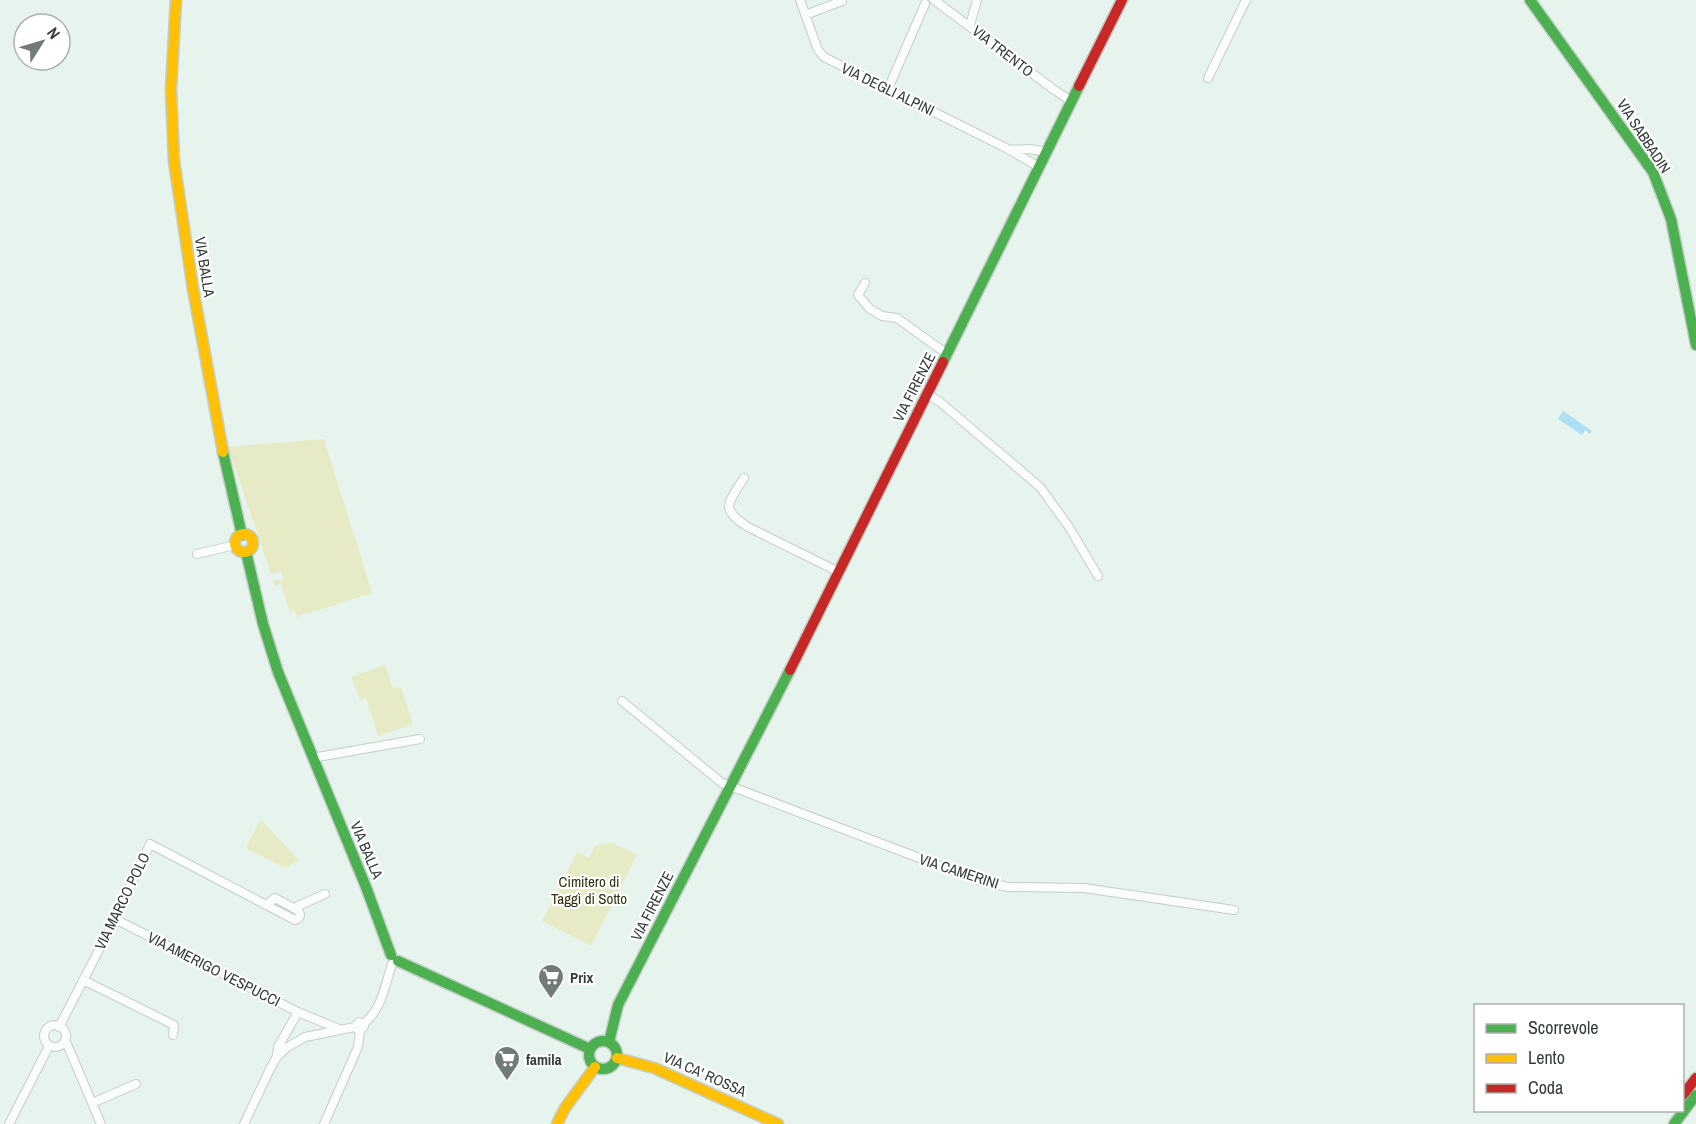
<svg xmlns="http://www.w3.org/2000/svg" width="1696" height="1124" font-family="'Archivo Narrow',sans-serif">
	<rect width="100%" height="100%" fill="#e7f3ed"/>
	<!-- green -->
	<path fill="#e6ebc5" d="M 324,439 L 372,593 L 297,617 L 295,611 L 290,613 L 281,584 L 275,586 L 273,581 L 279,579 L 280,582 L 284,580 L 281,571 L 271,574 L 228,447 Z
		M 385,665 L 393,688 L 401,687 L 413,724 L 378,736 L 366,698 L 360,700 L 351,677 Z
		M 260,820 L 261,820 L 299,860 L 285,868 L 246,848 Z
		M 611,842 L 637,855 L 591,946 L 542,921 L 577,852 L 589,858 L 595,846 Z"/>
	<!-- water -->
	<path fill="#acdff3" d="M 1563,411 L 1592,431 L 1590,434 L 1585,430 L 1582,435 L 1558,419 Z"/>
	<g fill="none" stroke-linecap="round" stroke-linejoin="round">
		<defs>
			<path id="street" d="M 800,0 L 818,50 L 824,57 L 1008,149 L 1039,167
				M 934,0 L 1053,89 L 1071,101
				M 805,15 L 842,1
				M 970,25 L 977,0
				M 1208,78 L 1246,0
				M 888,89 L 925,4
				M 1009,150 L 1030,149 L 1046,152
				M 865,283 L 858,295 L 870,309 L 882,316 L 897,318 L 947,354
				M 927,394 L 940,402 L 1040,487 L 1069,527 L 1098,576
				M 744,478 C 728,504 719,508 748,527 L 839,572
				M 197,554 L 235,545
				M 622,701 L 722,783 L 980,881 L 1008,887 L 1084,888 L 1234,910
				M 312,758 L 420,739
				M 296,909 L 298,906 L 325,894
				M 115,919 L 298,1012 L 339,1029
				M 83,980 L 174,1025 L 173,1035
				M 363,1024 C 382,1010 385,985 392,964
				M44 1036a11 11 0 1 1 22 0a11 11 0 1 1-22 0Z
				M 59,1027 L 115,919 L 150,844 L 295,920 L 299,918 L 300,915 L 299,911 L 275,898 L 266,905
				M 64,1042 L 67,1044 L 101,1124
				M 277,1056 L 278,1047 L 298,1012
				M 92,1103 L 136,1084
				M 9,1124 L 49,1046
				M 244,1124 L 270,1069 L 276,1058 L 286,1048 L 305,1037 L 355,1027
				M 324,1124 L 358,1047 L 360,1031 L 364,1026 L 359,1022 L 355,1027 L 360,1031"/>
			<path id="fast" d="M 1530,0 L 1653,172 L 1671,219 L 1696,345
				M 943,362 L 1079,86
				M 223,452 L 242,535
				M 246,552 L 263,624 L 278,672 L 366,887 L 391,955
				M 398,961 L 590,1049
				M589 1055a14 14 0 1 1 28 0a14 14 0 1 1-28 0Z
				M 609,1042 L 618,1005 L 790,670
				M 1674,1124 L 1696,1095"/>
			<path id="slow" d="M 176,0 L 171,89 L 174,161 L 193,289 L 223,452
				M235 543a9 9 0 1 1 18 0a9 9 0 1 1-18 0Z
				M 617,1058 L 654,1068 L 778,1124
				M 557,1124 L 565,1108 L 595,1067"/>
			<path id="jam" d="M 1079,86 L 1122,0
				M 790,670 L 943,362
				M 1682,1096 L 1696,1078"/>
		</defs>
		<!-- street casing -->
		<use href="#street" stroke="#c3cec9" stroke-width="10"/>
		<!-- fast casing -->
		<use href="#fast" stroke="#c3cec9" stroke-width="13"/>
		<!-- slow casing -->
		<use href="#slow" stroke="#c3cec9" stroke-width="13"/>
		<!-- jam casing -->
		<use href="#jam" stroke="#c3cec9" stroke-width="13"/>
		<!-- street -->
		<use href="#street" stroke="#fbfdfc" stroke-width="8"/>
		<!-- fast -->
		<use href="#fast" stroke="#4caf50" stroke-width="10"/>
		<!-- slow -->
		<use href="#slow" stroke="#ffc107" stroke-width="10"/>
		<!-- jam -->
		<use href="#jam" stroke="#c62828" stroke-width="10"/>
	</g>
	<!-- icons -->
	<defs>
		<symbol id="supermarket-pin" viewBox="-11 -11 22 30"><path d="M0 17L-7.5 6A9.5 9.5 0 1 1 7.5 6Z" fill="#717c77" stroke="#fff"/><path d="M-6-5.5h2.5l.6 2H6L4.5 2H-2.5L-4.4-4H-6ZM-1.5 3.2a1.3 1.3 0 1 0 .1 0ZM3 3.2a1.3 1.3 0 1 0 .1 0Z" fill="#fff"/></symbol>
	</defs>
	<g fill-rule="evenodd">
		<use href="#supermarket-pin" x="536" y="962" width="30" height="40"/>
		<use href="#supermarket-pin" x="492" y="1044" width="30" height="40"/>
	</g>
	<g text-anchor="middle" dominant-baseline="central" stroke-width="4.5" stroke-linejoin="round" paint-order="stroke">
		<!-- street labels -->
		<g font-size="15" fill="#323c38" stroke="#fff">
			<text transform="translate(1003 51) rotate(38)">VIA TRENTO</text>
			<text transform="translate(888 89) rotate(26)">VIA DEGLI ALPINI</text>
			<text transform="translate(1644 136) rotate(57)">VIA SABBADIN</text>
			<text transform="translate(205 267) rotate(81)">VIA BALLA</text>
			<text transform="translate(914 387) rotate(-63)">VIA FIRENZE</text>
			<text transform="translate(367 850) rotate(67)">VIA BALLA</text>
			<text transform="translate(959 871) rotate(18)">VIA CAMERINI</text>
			<text transform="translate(122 901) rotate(-64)">VIA MARCO POLO</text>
			<text transform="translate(652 906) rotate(-63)">VIA FIRENZE</text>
			<text transform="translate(214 969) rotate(27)">VIA AMERIGO VESPUCCI</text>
			<text transform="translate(705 1074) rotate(24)">VIA CA' ROSSA</text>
		</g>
		<!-- park labels -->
		<g font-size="15" fill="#32310e" stroke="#fff">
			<text x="589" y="881">Cimitero di<tspan x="589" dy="17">Taggì di Sotto</tspan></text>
		</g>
		<!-- poi labels -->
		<g font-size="15" font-weight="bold" fill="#323c38" stroke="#fff" text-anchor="start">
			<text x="570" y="977">Prix</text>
			<text x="526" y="1059">famila</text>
		</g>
	</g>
	<!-- legend -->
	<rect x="1474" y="1004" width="210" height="108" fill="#ffffff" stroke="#adb1af" stroke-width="1.5"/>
	<rect x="1486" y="1024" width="30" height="9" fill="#4caf50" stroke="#adb1af" stroke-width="1.5"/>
	<text x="1528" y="1034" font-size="18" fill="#323c38">Scorrevole</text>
	<rect x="1486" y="1054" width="30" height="9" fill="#ffc107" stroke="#adb1af" stroke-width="1.5"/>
	<text x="1528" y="1064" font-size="18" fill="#323c38">Lento</text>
	<rect x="1486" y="1084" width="30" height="9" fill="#c62828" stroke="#adb1af" stroke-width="1.5"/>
	<text x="1528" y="1094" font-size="18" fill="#323c38">Coda</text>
	<!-- north arrow -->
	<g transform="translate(42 42) rotate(53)"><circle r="28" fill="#ffffff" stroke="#adb1af" stroke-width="1.5"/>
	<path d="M0-4.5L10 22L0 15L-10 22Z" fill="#717c77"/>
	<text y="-9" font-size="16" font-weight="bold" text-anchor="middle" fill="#323c38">N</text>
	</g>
</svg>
